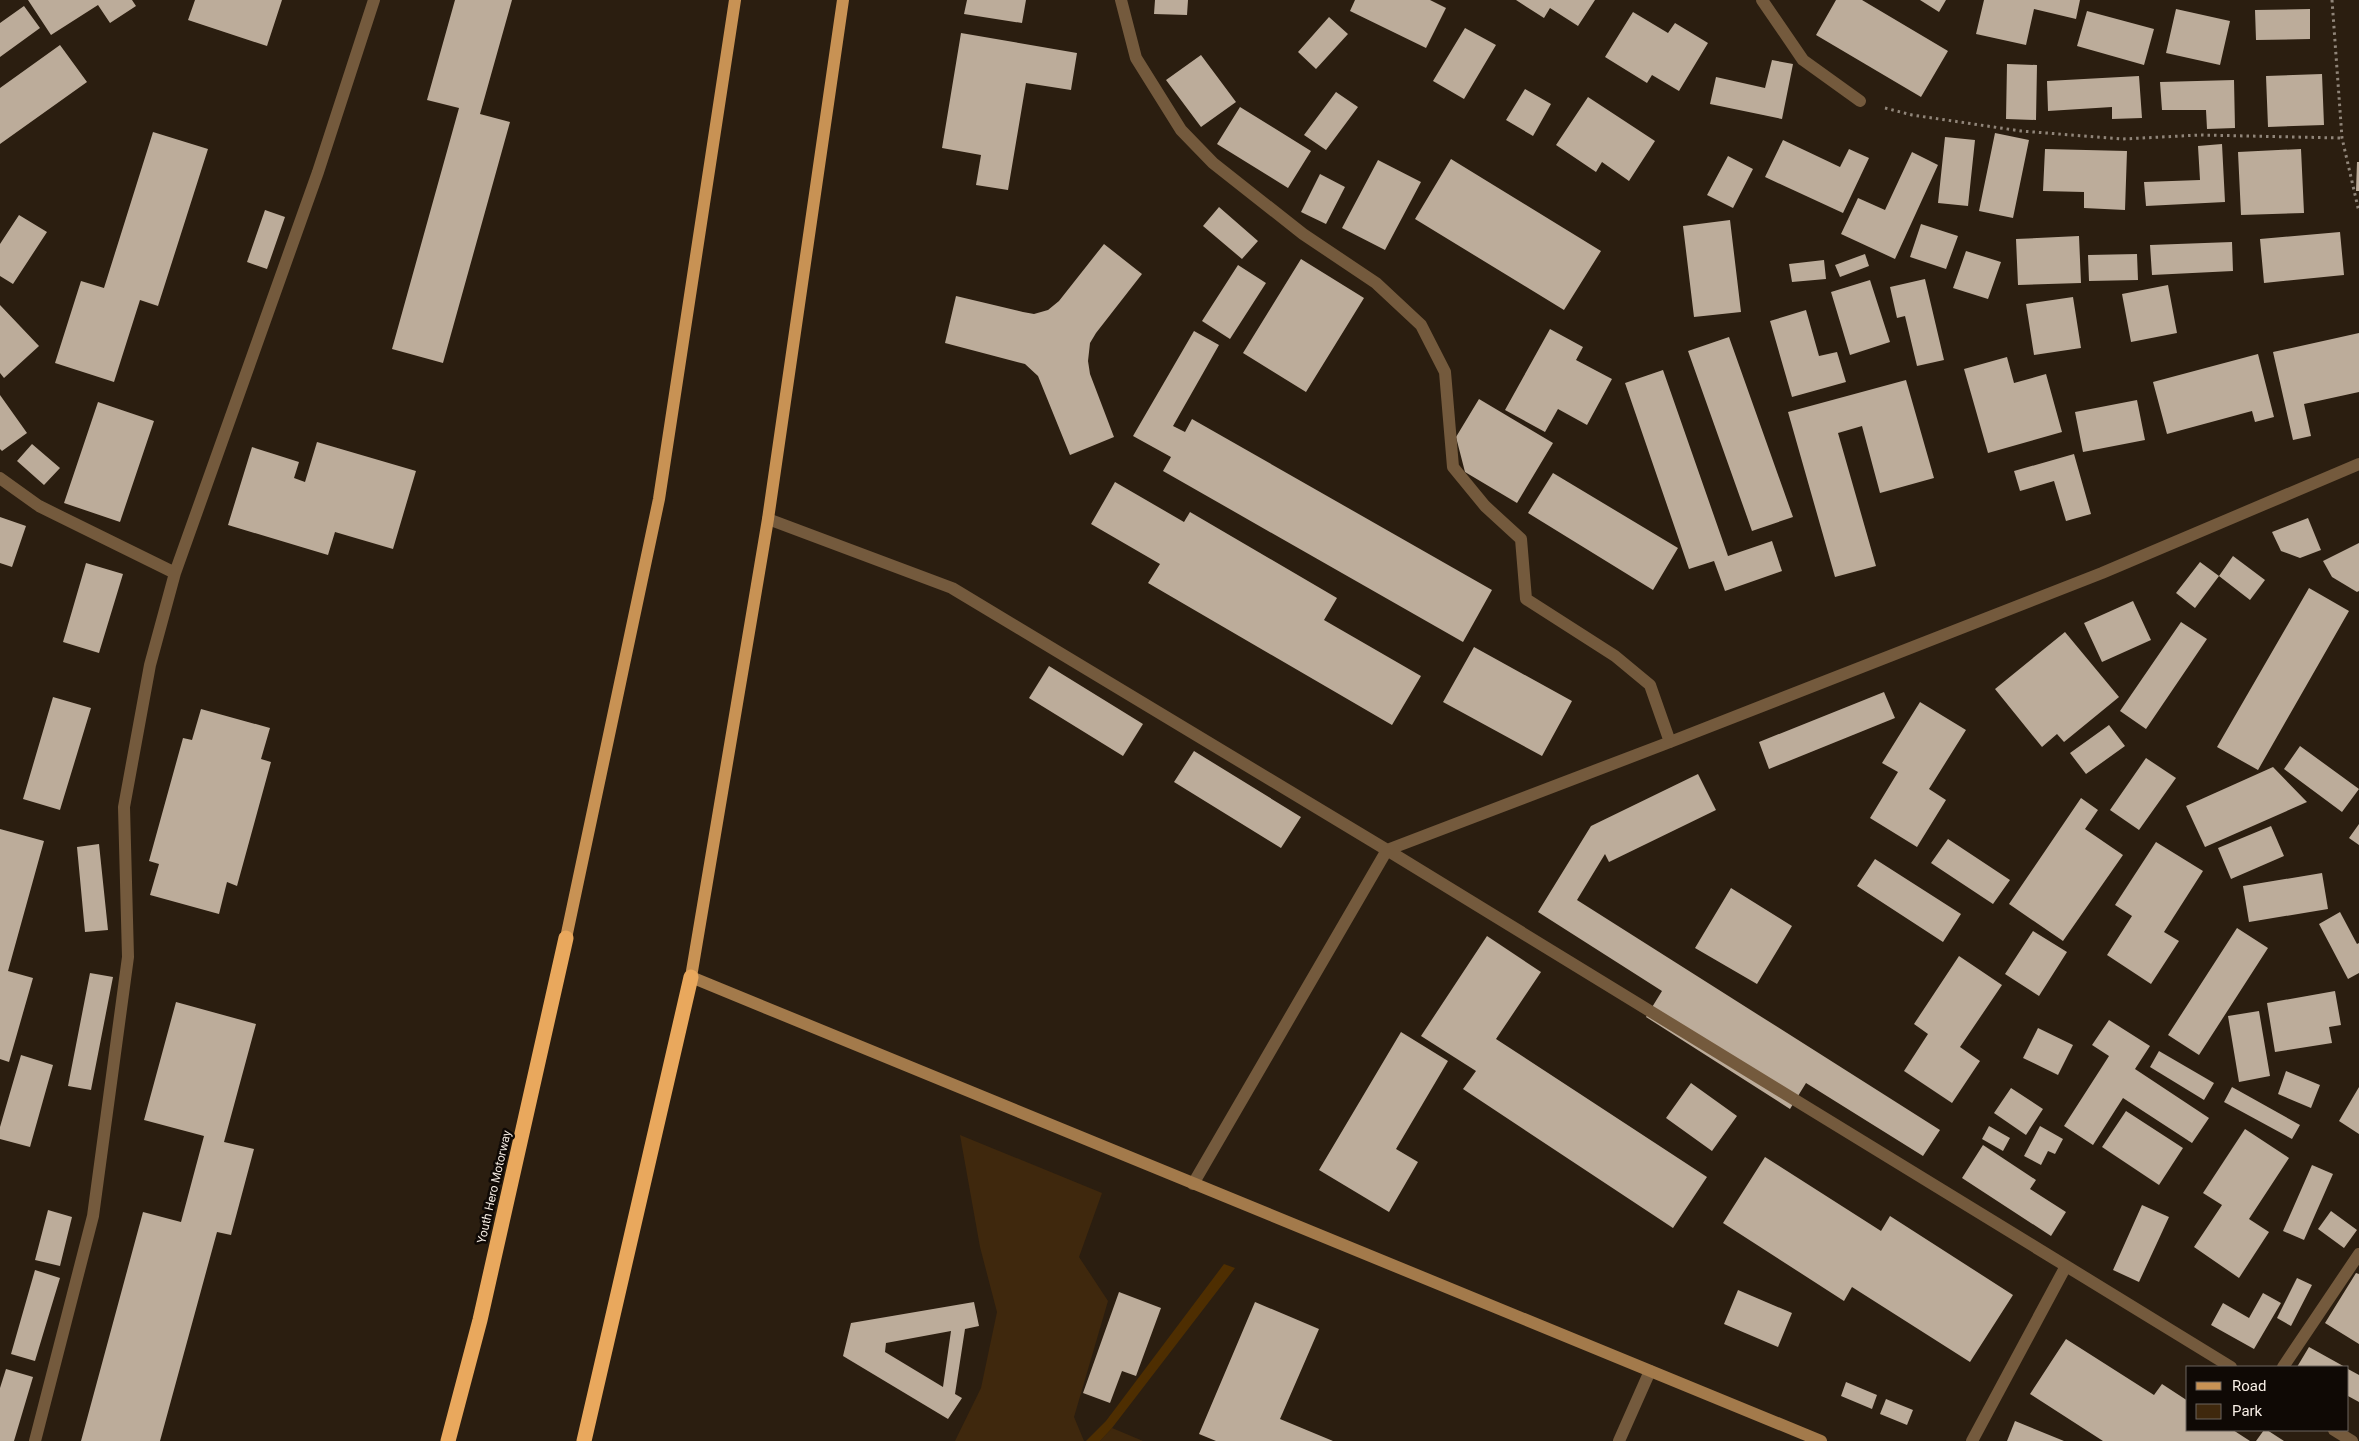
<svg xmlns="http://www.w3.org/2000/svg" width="2359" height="1441" font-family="Roboto,sans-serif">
	<rect width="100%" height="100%" fill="#2b1e10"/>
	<!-- green -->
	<path fill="#3f280d" d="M 960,1135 L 1102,1193 L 1079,1257 L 1108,1301 L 1074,1417 L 1084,1441 L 955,1441 L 981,1388 L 997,1312 L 980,1247 Z
		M 1112,1428 L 1143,1441 L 1100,1441 Z"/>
	<!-- water -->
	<path fill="#4e2e01" d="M 1224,1264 L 1235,1268 L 1112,1428 L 1100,1441 L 1086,1441 L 1106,1421 Z"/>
	<!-- building -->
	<path fill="#bcac9a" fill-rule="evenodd" d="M 28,0 L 132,0 L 136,6 L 110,23 L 98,5 L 51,35 Z
		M 195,0 L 282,0 L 267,46 L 188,20 Z
		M 455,0 L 512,0 L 480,114 L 510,122 L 443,363 L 392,349 L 459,108 L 427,100 Z
		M 967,0 L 1026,0 L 1022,23 L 964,14 Z
		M 1155,0 L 1188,0 L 1187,15 L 1154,14 Z
		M 1355,0 L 1430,0 L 1446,8 L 1426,48 L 1350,11 Z
		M 1516,0 L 1595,0 L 1578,26 L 1550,8 L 1544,18 Z
		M 1836,0 L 1862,0 L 1948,51 L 1921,97 L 1816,35 Z
		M 1920,0 L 1946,0 L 1939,12 Z
		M 1984,0 L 2080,0 L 2076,19 L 2034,9 L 2026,45 L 1976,34 Z
		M 24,6 L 40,28 L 0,57 L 0,23 Z
		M 2176,9 L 2230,21 L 2220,65 L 2166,53 Z
		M 2310,9 L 2310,39 L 2256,40 L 2255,10 Z
		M 2087,11 L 2154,29 L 2144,65 L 2077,46 Z
		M 1633,12 L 1668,33 L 1675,23 L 1708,43 L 1679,91 L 1652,75 L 1647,83 L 1605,57 Z
		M 1329,17 L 1348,34 L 1316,69 L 1298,52 Z
		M 1465,28 L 1496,45 L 1464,99 L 1433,81 Z
		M 961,33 L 1077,53 L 1071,90 L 1026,83 L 1008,190 L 976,185 L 981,155 L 942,148 Z
		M 60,45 L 87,82 L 0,144 L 0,88 Z
		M 1201,55 L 1236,102 L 1201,127 L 1166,80 Z
		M 1772,60 L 1793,64 L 1782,119 L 1710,104 L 1716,77 L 1765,88 Z
		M 2007,64 L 2037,65 L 2036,120 L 2006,119 Z
		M 2322,74 L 2324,125 L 2268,127 L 2266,76 Z
		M 2139,76 L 2142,118 L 2112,119 L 2112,107 L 2048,111 L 2047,81 Z
		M 2234,80 L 2235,128 L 2207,129 L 2206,110 L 2162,110 L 2160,82 Z
		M 1525,89 L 1551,104 L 1533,136 L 1506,120 Z
		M 1336,92 L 1358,107 L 1326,150 L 1304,135 Z
		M 1588,97 L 1655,141 L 1629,181 L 1602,162 L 1596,172 L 1556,145 Z
		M 1240,107 L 1311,151 L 1288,188 L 1217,144 Z
		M 153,132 L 208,149 L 158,306 L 140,300 L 114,382 L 55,363 L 81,281 L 104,288 Z
		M 1995,133 L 2029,140 L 2013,218 L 1979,211 Z
		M 1945,137 L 1975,140 L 1968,206 L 1938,203 Z
		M 1783,140 L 1840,167 L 1849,149 L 1869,158 L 1843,213 L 1765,177 Z
		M 2222,144 L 2225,202 L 2146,206 L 2144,182 L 2200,180 L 2198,146 Z
		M 2045,149 L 2127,151 L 2125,210 L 2084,208 L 2084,192 L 2043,191 Z
		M 2301,149 L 2304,213 L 2241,215 L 2238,152 Z
		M 1912,152 L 1938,165 L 1895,259 L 1841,234 L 1858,198 L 1885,210 Z
		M 1728,156 L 1753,169 L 1733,208 L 1707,195 Z
		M 1451,159 L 1601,251 L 1564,310 L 1415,219 Z
		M 1378,160 L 1421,182 L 1385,250 L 1342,228 Z
		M 2357,162 L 2359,162 L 2359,191 L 2356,191 Z
		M 1320,174 L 1345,187 L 1326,224 L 1301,212 Z
		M 1219,207 L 1258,241 L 1242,259 L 1203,226 Z
		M 265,210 L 285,217 L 267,269 L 247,262 Z
		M 19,215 L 47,232 L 13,284 L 0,276 L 0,244 Z
		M 1730,220 L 1741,312 L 1694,317 L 1683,226 Z
		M 1921,224 L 1958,236 L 1946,269 L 1910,257 Z
		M 2340,232 L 2344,275 L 2264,283 L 2260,239 Z
		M 2079,236 L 2081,283 L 2018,285 L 2016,239 Z
		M 2232,242 L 2233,271 L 2152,275 L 2150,245 Z
		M 1104,244 L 1142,274 L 1096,333 L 1090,343 L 1088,361 L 1090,374 L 1114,437 L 1070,455 L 1038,376 L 1025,364 L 945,343 L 956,296 L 1023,312 L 1034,314 L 1048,310 L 1059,301 Z
		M 1966,251 L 2001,262 L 1988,299 L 1953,288 Z
		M 1865,254 L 1869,266 L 1840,277 L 1835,265 Z
		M 2137,254 L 2138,280 L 2089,281 L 2088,255 Z
		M 1301,259 L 1364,298 L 1306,392 L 1243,353 Z
		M 1824,260 L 1826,279 L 1792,282 L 1789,264 Z
		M 1238,265 L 1266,283 L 1230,339 L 1202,321 Z
		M 1925,279 L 1944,360 L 1917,366 L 1905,316 L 1897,318 L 1890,287 Z
		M 1870,280 L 1890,342 L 1850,355 L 1831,292 Z
		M 2168,285 L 2177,333 L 2131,342 L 2122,294 Z
		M 2073,297 L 2081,348 L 2034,355 L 2026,304 Z
		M 0,305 L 39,346 L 4,378 L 0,373 Z
		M 1806,310 L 1819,356 L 1837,352 L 1846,382 L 1792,397 L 1770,321 Z
		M 1550,329 L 1583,347 L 1576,360 L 1612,379 L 1587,425 L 1558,409 L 1545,432 L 1505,410 Z
		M 1194,331 L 1219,345 L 1173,426 L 1185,432 L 1192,419 L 1492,590 L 1463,642 L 1163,471 L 1171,457 L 1133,436 Z
		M 2359,333 L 2359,392 L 2304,404 L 2311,436 L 2293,440 L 2273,352 Z
		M 1729,337 L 1793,517 L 1752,531 L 1688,351 Z
		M 2258,354 L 2274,417 L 2255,422 L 2252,411 L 2167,434 L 2153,382 Z
		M 2007,357 L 2014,383 L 2046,374 L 2062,432 L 1988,453 L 1964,369 Z
		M 1663,370 L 1728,556 L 1772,541 L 1782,571 L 1725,591 L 1714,561 L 1689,569 L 1625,383 Z
		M 1906,380 L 1934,478 L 1880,493 L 1862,426 L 1838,433 L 1876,566 L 1835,577 L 1788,412 Z
		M 0,395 L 27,433 L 2,451 L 0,449 Z
		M 1479,399 L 1553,443 L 1517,503 L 1465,472 L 1456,437 Z
		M 2137,400 L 2145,440 L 2083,452 L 2075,412 Z
		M 98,402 L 154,421 L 120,522 L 64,503 Z
		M 317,442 L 416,471 L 393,549 L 335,532 L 328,555 L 228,525 L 252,447 L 299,462 L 294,478 L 305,482 Z
		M 32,444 L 60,468 L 44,485 L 17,461 Z
		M 2074,454 L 2091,514 L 2066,521 L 2054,481 L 2020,491 L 2014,471 Z
		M 1553,473 L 1678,548 L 1653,590 L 1528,513 Z
		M 1115,482 L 1184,522 L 1190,512 L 1337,598 L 1324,620 L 1421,676 L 1392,725 L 1148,583 L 1160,564 L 1091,524 Z
		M 0,517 L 26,526 L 12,567 L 0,563 Z
		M 2308,518 L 2321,550 L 2300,558 L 2281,551 L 2272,532 Z
		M 2359,543 L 2359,591 L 2357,592 L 2332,577 L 2323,561 Z
		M 2233,556 L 2265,580 L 2250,600 L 2219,576 Z
		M 2200,562 L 2219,576 L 2195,608 L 2176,593 Z
		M 86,563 L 123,574 L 99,653 L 63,642 Z
		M 2309,588 L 2349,611 L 2258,770 L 2217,747 Z
		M 2133,601 L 2151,640 L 2102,662 L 2084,623 Z
		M 2181,622 L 2207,639 L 2146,729 L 2120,711 Z
		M 2065,632 L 2119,697 L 2064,742 L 2057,734 L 2042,747 L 1995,689 Z
		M 1474,647 L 1572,701 L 1542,756 L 1443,702 Z
		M 1049,666 L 1143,724 L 1123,756 L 1029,698 Z
		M 1884,692 L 1895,718 L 1769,769 L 1759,742 Z
		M 53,697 L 91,708 L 60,810 L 23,799 Z
		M 1920,702 L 1966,730 L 1929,789 L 1946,800 L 1917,847 L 1870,818 L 1898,772 L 1882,763 Z
		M 201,709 L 270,728 L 261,759 L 271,762 L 237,886 L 227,882 L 219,914 L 150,895 L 159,864 L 149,861 L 183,738 L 192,740 Z
		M 2109,725 L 2125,746 L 2086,774 L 2070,753 Z
		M 2300,746 L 2359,789 L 2342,812 L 2284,769 Z
		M 1194,751 L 1301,817 L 1281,848 L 1174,782 Z
		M 2146,758 L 2176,778 L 2139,830 L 2110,810 Z
		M 2273,767 L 2307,802 L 2205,847 L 2186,806 Z
		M 1698,774 L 1716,810 L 1609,862 L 1605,854 L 1577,900 L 1940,1130 L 1923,1156 L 1806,1083 L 1790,1109 L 1646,1017 L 1662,991 L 1538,912 L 1591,826 Z
		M 2081,798 L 2098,810 L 2085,829 L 2123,855 L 2063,941 L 2009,904 Z
		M 2359,824 L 2359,845 L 2349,838 Z
		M 2271,826 L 2284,856 L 2231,879 L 2218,848 Z
		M 0,829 L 44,841 L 8,971 L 33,978 L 9,1062 L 0,1059 Z
		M 1948,839 L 2010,880 L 1993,904 L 1931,863 Z
		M 2156,842 L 2203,871 L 2164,932 L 2179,941 L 2151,984 L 2107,955 L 2132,916 L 2115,905 Z
		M 99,844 L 108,930 L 85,932 L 77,847 Z
		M 1875,859 L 1961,914 L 1943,942 L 1857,886 Z
		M 2322,873 L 2328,909 L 2249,922 L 2243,886 Z
		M 1731,888 L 1792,926 L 1757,984 L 1695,948 Z
		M 2340,912 L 2357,944 L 2359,943 L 2359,973 L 2348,979 L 2319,924 Z
		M 2237,928 L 2268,948 L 2199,1055 L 2168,1035 Z
		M 2033,931 L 2067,952 L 2039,996 L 2005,974 Z
		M 1487,936 L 1541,972 L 1496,1039 L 1707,1177 L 1673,1228 L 1463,1089 L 1476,1071 L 1421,1036 Z
		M 1959,956 L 2002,985 L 1960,1047 L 1980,1061 L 1952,1103 L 1904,1071 L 1928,1034 L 1914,1024 Z
		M 90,973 L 113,977 L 91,1090 L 68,1086 Z
		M 2335,991 L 2341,1025 L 2329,1027 L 2332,1043 L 2275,1052 L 2267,1003 Z
		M 176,1002 L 256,1024 L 224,1142 L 254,1149 L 231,1235 L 217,1232 L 160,1441 L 81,1441 L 143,1212 L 181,1222 L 204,1136 L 144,1120 Z
		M 2259,1011 L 2270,1076 L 2239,1082 L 2228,1016 Z
		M 2109,1020 L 2150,1046 L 2135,1069 L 2209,1118 L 2192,1143 L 2123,1098 L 2093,1145 L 2064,1126 L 2109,1056 L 2092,1045 Z
		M 2038,1028 L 2073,1045 L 2058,1075 L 2023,1058 Z
		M 1401,1032 L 1448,1061 L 1396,1149 L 1418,1162 L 1389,1212 L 1319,1170 Z
		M 2159,1051 L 2214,1083 L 2204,1100 L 2150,1067 Z
		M 21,1055 L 53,1065 L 30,1147 L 0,1139 L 0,1127 Z
		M 2286,1071 L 2320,1085 L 2311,1108 L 2278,1094 Z
		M 1691,1083 L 1737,1116 L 1712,1151 L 1666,1118 Z
		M 2232,1087 L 2300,1125 L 2292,1139 L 2224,1102 Z
		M 2359,1087 L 2359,1134 L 2339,1121 Z
		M 2011,1088 L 2043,1109 L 2026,1135 L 1994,1113 Z
		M 2126,1111 L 2183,1148 L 2159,1185 L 2102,1147 Z
		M 1989,1126 L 2010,1138 L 2003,1151 L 1982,1139 Z
		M 2040,1126 L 2063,1139 L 2055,1154 L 2048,1151 L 2041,1165 L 2024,1156 Z
		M 2245,1129 L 2289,1158 L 2249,1219 L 2269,1232 L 2239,1278 L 2194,1247 L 2222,1205 L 2203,1193 Z
		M 1983,1145 L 2036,1180 L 2030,1189 L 2066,1212 L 2051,1236 L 1962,1178 Z
		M 1765,1157 L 1881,1231 L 1890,1216 L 2013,1295 L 1970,1362 L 1852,1287 L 1844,1301 L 1723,1223 Z
		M 2312,1165 L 2333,1174 L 2304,1240 L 2283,1231 Z
		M 2142,1205 L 2169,1217 L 2139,1282 L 2113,1270 Z
		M 48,1210 L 72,1217 L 60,1266 L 35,1260 Z
		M 2331,1211 L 2357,1230 L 2344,1248 L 2318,1229 Z
		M 35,1270 L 60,1278 L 35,1361 L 11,1354 Z
		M 2356,1273 L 2359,1274 L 2359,1344 L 2325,1323 Z
		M 2297,1278 L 2312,1285 L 2291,1326 L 2277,1318 Z
		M 1738,1290 L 1792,1313 L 1778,1347 L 1724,1324 Z
		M 1119,1292 L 1161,1308 L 1136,1376 L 1122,1371 L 1110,1403 L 1083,1393 Z
		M 2263,1293 L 2281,1303 L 2254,1349 L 2211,1325 L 2223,1303 L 2249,1318 Z
		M 974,1302 L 979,1326 L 965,1329 L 955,1394 L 962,1398 L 948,1419 L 843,1356 L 851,1323 ZM 951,1331 L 943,1387 L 885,1352 L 886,1343 Z
		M 1255,1302 L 1319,1329 L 1280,1419 L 1333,1441 L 1216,1441 L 1199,1434 Z
		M 2066,1339 L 2154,1395 L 2162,1384 L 2188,1401 L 2188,1430 L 2233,1430 L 2250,1441 L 2103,1441 L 2030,1394 Z
		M 2309,1347 L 2345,1367 L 2297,1367 Z
		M 6,1369 L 33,1377 L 14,1441 L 0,1441 L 0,1388 Z
		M 2348,1369 L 2359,1375 L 2359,1402 L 2348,1396 Z
		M 1846,1382 L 1877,1395 L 1872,1409 L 1841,1396 Z
		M 1886,1399 L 1913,1410 L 1907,1425 L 1880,1414 Z
		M 2015,1421 L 2064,1441 L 2007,1441 Z
		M 2264,1430 L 2267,1430 L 2284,1441 L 2256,1441 Z"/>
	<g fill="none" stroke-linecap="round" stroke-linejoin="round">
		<!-- path -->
		<path stroke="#908579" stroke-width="3" stroke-dasharray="2.5 4" stroke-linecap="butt" d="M 2332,0 L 2342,138 L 2359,212
			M 1885,108 L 1912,115 L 2021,131 L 2123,139 L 2200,135 L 2342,138"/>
		<!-- street -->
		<path stroke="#745a3d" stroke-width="12" d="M 1121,0 L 1136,58 L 1181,130 L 1213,163 L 1303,234 L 1376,283 L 1421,325 L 1445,372 L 1453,467 L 1485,506 L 1521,539 L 1526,599 L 1615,656 L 1650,685 L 1670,742
			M 1762,0 L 1803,60 L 1860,101
			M 0,478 L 39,506 L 175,573
			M 768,519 L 952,588 L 1387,850 L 2231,1367
			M 1193,1184 L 1387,850 L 1670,742 L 2102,573 L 2359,464
			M 2283,1367 L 2359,1254
			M 2334,1430 L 2352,1441
			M 35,1441 L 93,1216 L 128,957 L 124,807 L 150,665 L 175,573 L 318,172 L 374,0
			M 1619,1441 L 1650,1371
			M 1972,1441 L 2066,1266"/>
		<!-- secondary -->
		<path stroke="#a37a4b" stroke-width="12" d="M 691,977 L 1821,1441"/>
		<!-- primary -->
		<path stroke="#c89254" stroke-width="12" d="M 566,938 L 659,499 L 735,0
			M 691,977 L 768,519 L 843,0"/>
		<!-- highway -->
		<path stroke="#e9a85d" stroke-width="15" d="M 448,1441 L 480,1320 L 566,938
			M 584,1441 L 691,977"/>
	</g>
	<g text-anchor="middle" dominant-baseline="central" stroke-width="5" stroke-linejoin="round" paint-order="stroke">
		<!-- street labels -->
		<g font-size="12" fill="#f8efe6" stroke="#0f0905">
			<text transform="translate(494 1187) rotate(-77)">Youth Hero Motorway</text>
		</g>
	</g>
	<!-- legend -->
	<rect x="2186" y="1366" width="162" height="65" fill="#0f0905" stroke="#6c655f"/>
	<rect x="2196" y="1382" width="25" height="8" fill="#c89254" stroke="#6c655f"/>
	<text x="2232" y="1391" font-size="15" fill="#f8efe6">Road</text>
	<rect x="2196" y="1404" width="25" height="15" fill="#3f280d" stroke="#6c655f"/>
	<text x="2232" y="1416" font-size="15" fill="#f8efe6">Park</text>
</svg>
